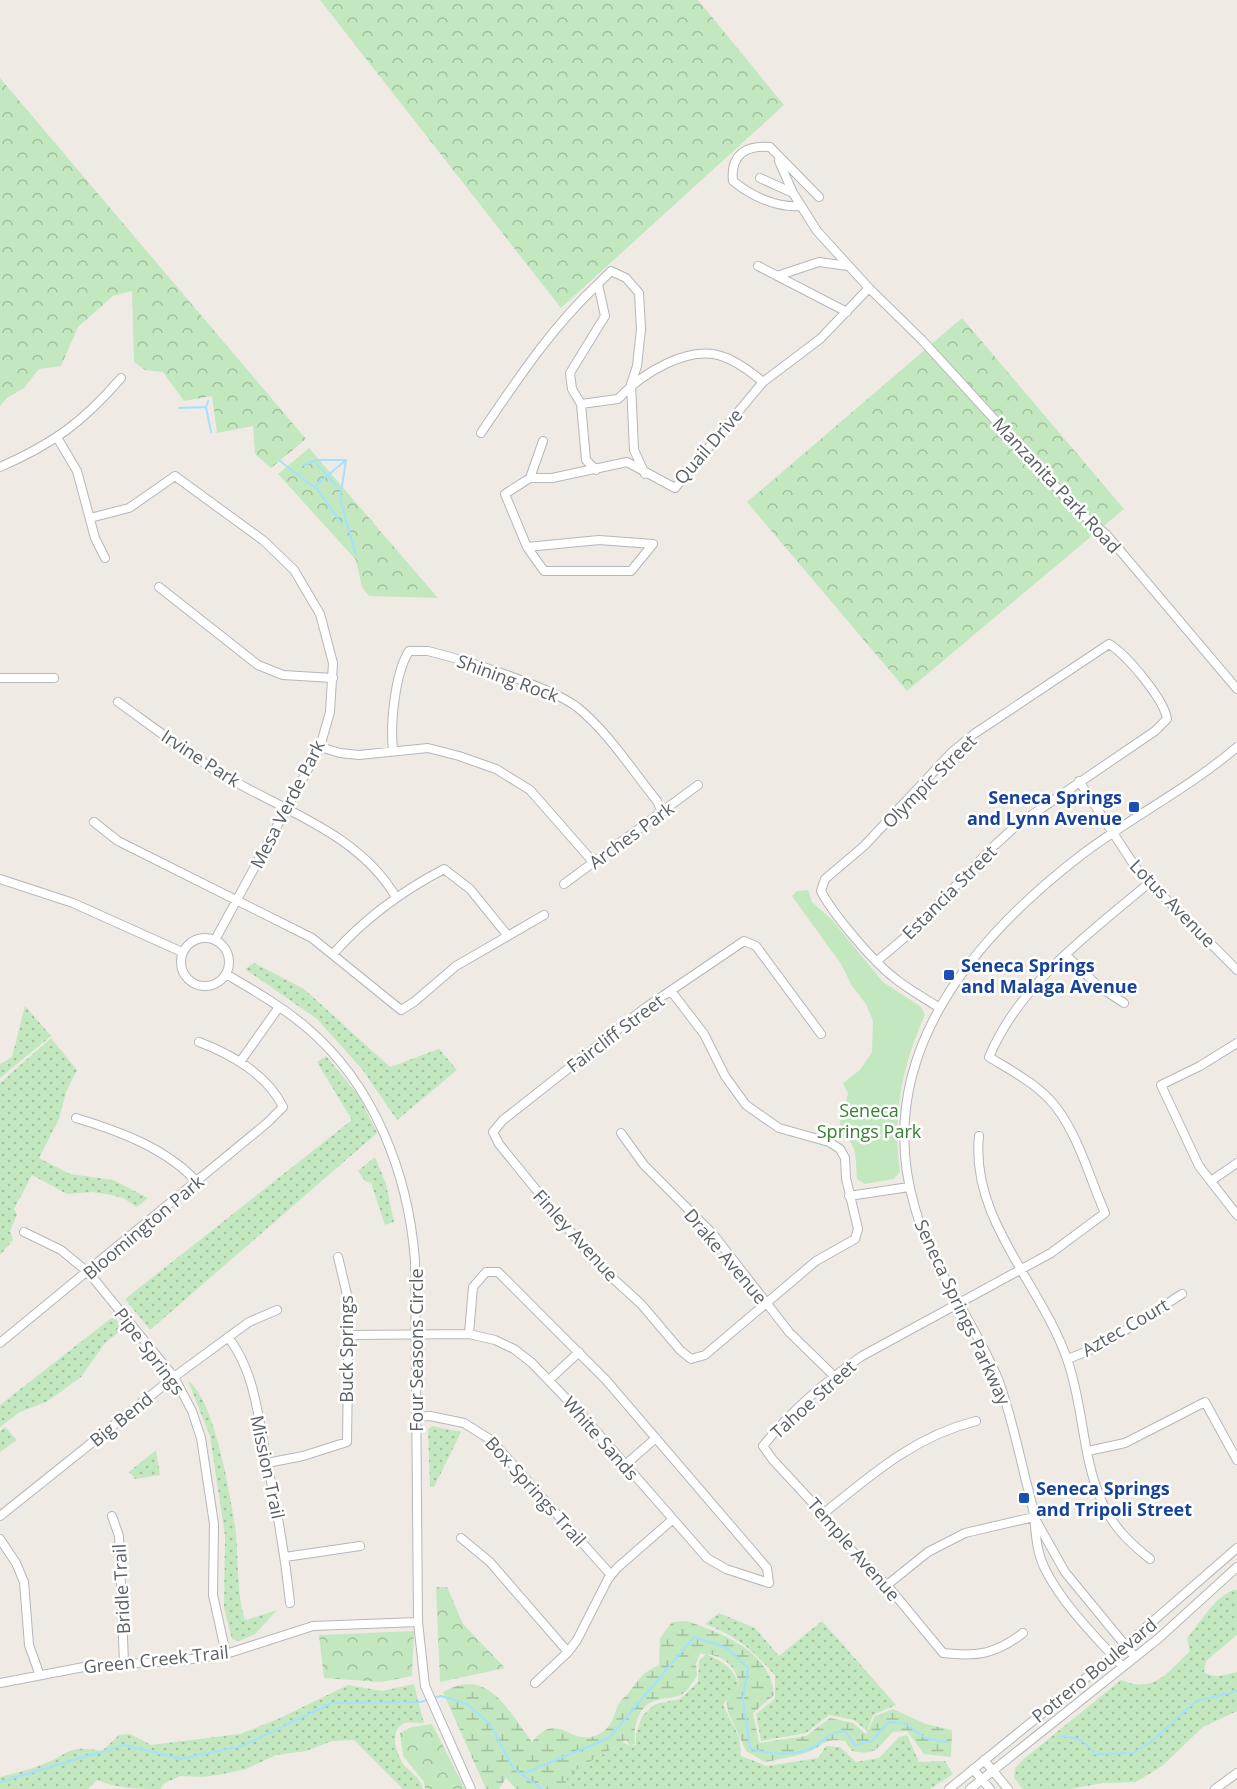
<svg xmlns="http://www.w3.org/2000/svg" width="1237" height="1789" font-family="'Open Sans',sans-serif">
	<defs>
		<pattern id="grass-dots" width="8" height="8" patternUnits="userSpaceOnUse" patternTransform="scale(1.5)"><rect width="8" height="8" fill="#c3e8bf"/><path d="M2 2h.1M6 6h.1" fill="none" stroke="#a2bf9f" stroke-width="1.8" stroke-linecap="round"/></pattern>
		<pattern id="forest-crowns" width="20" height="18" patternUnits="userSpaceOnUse" patternTransform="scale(1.5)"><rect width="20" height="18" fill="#c3e8bf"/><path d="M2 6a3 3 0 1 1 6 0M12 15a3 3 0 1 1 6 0" fill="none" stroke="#a2bf9f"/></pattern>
		<pattern id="wetland-marsh" width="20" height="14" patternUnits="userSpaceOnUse" patternTransform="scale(1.5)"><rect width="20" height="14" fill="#c3e8bf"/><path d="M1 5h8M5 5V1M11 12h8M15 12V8" fill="none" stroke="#a2bf9f"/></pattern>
	</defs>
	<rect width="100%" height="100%" fill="#efebe4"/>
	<!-- grass -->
	<path fill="url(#grass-dots)" d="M 254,963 L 304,989 L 390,1067 L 439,1049 L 457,1070 L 397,1120 L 362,1069 L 317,1019 L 245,969 Z
		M 25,1006 L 51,1036 L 0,1078 L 0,1064 L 12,1057 Z
		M 51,1038 L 77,1070 L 66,1092 L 59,1119 L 39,1158 L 70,1174 L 113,1180 L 148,1198 L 137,1207 L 123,1198 L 111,1195 L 92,1192 L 67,1194 L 32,1175 L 14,1209 L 17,1215 L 10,1231 L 13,1240 L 0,1255 L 0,1083 Z
		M 326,1056 L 359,1096 L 377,1133 L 150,1330 L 125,1299 L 352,1120 L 317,1062 Z
		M 375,1157 L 386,1184 L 394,1222 L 385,1225 L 371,1183 L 365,1181 L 358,1171 Z
		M 114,1316 L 123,1329 L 105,1343 L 81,1377 L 48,1401 L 20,1412 L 0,1427 L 0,1405 Z
		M 188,1381 C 214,1398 230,1494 235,1525 C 239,1557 236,1587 244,1618 L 246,1620 L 277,1610 L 255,1634 L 239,1641 L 232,1639 L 224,1608 L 225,1536 L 210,1436 Z
		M 432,1426 L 461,1432 L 434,1487 L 430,1487 L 428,1429 Z
		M 5,1427 L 17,1440 L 0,1452 L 0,1431 Z
		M 156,1450 L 160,1475 L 135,1479 L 129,1472 Z
		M 1234,1590 L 1237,1590 L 1237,1635 L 1206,1661 L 1204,1672 C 1215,1679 1225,1675 1237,1672 L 1237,1711 L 1203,1727 L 1162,1766 L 1136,1782 L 1103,1783 L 1071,1789 L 1023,1789 L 1014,1778 L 1015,1768 L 1025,1758 L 1121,1680 C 1154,1694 1167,1673 1190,1651 L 1187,1638 C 1202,1621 1214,1597 1234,1590 Z
		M 719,1613 L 755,1628 L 779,1656 L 822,1621 L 896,1705 L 873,1715 L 867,1731 L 854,1720 L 829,1715 L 806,1733 L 761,1741 L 756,1714 L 775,1699 L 775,1676 C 755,1651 735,1635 705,1624 Z
		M 706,1654 C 723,1662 734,1667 739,1686 L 723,1705 L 739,1737 L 741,1756 L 767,1766 L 818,1758 L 826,1746 L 840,1747 L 856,1762 L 879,1758 L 899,1737 L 907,1735 L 919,1762 L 945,1761 L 953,1774 L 930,1789 L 565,1789 L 567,1776 C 585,1763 604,1755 622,1742 L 630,1746 L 636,1745 L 636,1734 L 642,1716 L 655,1704 L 680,1699 L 698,1682 L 699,1661 Z
		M 414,1684 L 424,1723 C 418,1723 410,1722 405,1723 C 390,1728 395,1750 401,1760 C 407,1772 419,1774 423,1789 L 403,1789 L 354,1740 L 332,1741 L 306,1751 L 276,1755 L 246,1769 L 223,1774 L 204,1777 L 180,1776 L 163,1784 L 161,1789 C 139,1789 118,1789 97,1780 L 88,1789 L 0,1789 L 0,1777 C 14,1773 28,1770 41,1765 C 70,1755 65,1744 102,1751 L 119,1735 L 130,1734 L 151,1745 L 240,1734 L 278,1719 L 348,1685 L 382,1691 Z"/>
	<!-- forest -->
	<path fill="url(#forest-crowns)" d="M 320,0 L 698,0 L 784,105 L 561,308 Z
		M 0,78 L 306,439 L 271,468 L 255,454 L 253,426 L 217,433 L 212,396 L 184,401 L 163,372 L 145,370 L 134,362 L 132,291 L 113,296 L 78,327 L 61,366 L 39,369 L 24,388 L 7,398 L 0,406 Z
		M 962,318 L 1124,509 L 907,691 L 747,502 Z
		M 309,448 L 438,598 L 369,596 L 362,587 L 356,560 L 278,474 Z
		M 436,1587 L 447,1587 L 463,1624 L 505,1668 L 440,1682 Z
		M 414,1631 L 412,1676 L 381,1682 L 324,1678 L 319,1635 Z
		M 432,1724 L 465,1789 L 425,1789 L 424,1782 L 403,1756 L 400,1733 L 411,1727 Z"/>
	<!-- wetland -->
	<path fill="url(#wetland-marsh)" d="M 687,1621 C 723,1634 771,1651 774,1695 L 753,1713 L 759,1743 L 806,1736 L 830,1718 L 853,1723 L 866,1734 L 875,1716 L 893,1709 L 926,1724 L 952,1730 L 951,1757 L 924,1754 L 907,1731 L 893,1732 C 877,1748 877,1756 852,1751 L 845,1741 C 822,1738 826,1745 808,1752 C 795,1757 779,1759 765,1762 L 746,1751 L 728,1712 L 727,1700 L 739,1686 C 737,1665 721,1653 700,1654 L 696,1663 L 697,1676 C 693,1682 688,1691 681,1695 C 674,1698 664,1698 657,1700 C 638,1705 633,1726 635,1744 L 630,1746 L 626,1740 C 606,1753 586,1763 567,1776 L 565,1789 L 516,1789 L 506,1778 L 499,1789 L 486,1789 L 443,1692 C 489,1666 508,1711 532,1742 C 560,1707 570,1751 601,1733 C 614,1726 613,1713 620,1702 C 622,1698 627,1696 629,1692 C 641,1678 641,1673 659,1665 L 660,1638 L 672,1622 Z"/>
	<!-- green -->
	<path fill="#c3e8bf" d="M 808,890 L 812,902 L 832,920 L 883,982 L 921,1007 L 925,1015 C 902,1065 892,1116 900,1172 L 894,1179 L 865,1184 L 857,1179 C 855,1160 859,1140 837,1133 L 848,1094 L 843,1083 L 860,1070 L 872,1052 L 873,1021 L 866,1004 L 852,986 L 841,964 L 792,896 L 797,891 Z"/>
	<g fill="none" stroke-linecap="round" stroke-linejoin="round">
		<!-- stream -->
		<path stroke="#a4e1ff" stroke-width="2" d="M 208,401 L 206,407 L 211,432
			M 179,408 L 206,407
			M 346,460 L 340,499 L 356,555
			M 280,461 L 314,487 L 346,460 L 317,460 L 303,465
			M 317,465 L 327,475
			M 327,475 L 336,486
			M 315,486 L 342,524
			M 434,1698 L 441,1696 L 467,1704 L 490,1724 L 513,1768 L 542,1789
			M 1061,1736 C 1079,1738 1084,1739 1095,1754 L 1133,1753 L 1151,1742 L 1196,1701 L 1237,1691
			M 522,1774 L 609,1738 L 694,1637 L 727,1648 L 748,1668 L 743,1698 L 750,1748 C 766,1755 795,1756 812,1748 C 827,1740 826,1733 845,1731 L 855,1745 L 872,1741 L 888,1722 L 906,1724 L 925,1738 L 947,1742
			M 0,1782 L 124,1745 L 181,1759 L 242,1746 L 332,1703 L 421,1702 L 429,1699"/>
		<defs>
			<path id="minor" d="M 779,161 L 793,193 L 817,231 L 869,288 L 922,340 L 1078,511 L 1106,534 L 1237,689
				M 760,178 L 793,193
				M 800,206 C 777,208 751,196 733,181 C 730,154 747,145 770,147 L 819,197
				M 758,266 L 847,312
				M 777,276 L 819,262 L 848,266
				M 581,404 L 618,399 C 640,375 689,343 724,357 C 738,362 751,372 763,382
				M 481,433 C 517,380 551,328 598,284
				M 58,439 L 77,471 L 95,538 L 105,558
				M 0,467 C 53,444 83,422 121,378
				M 596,470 L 586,460 L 581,404 L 572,389 L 570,373 L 605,316 L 598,284 L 611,271 L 626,278 L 639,293 L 641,329 L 637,366 L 631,384 L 634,450 L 645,474
				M 530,478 L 552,478 L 627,462 L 675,488 L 763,382 L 820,339 L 869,288
				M 90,518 L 129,508 L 175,476 L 264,541 L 294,570 L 320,614 L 333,663 L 330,712 L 320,747 L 215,940
				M 599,540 L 653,544 L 631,571 L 544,571 L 527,547 Z
				M 527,547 L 505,494 L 530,478 L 543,441
				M 159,587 L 258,665 L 283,675 L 333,678
				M 0,678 L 54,678
				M 118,702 C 153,727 187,753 223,775 C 284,811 358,833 396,897
				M 320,747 L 340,753 L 359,755 L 428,748 L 459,756 L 496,769 L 530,790 L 594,863
				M 393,750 C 390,724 395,673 409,651 L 428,651 C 464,660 549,686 577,707 C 608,732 632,770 657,801 L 662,812
				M 1079,781 L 1138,871 L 1237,970
				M 94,822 L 118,841 L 312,938 L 401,1010 L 414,1002 L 456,966 L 544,915
				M 0,879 L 73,903 L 182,952
				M 564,884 L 698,785
				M181 962a24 24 0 1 1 48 0a24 24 0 1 1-48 0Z
				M 333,954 C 365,918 402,891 444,869 L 470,889 L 508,936
				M 1066,955 L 1098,986 L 1124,1003
				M 877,961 L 910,933 L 994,846 L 1017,825 L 1155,731 L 1167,719 C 1164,699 1127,655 1109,644 L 974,734 L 952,752 L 864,846 L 825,879 L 821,891 C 832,913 872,960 892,976 C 906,988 923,997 938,1007
				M 226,974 C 253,990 281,1006 306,1027 C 374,1084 408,1173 415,1260 L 418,1622 L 425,1686 L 471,1789
				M 671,991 L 704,1034 L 725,1076 L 746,1105 L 779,1128 L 829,1142 L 840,1149 L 845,1158 L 846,1178 L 858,1229 L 855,1239 L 816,1261 L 705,1355 L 691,1359 L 680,1350 L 641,1304 L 595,1262 L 499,1144 L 493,1132 L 503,1120 L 645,1008 L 744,941 L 756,946 L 821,1034
				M 1237,1043 L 1200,1066 L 1161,1085 L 1199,1166 L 1237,1215
				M 240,1062 L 279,1007
				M 76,1118 C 119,1131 166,1148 197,1182
				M 621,1133 L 644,1165 L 713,1234 L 789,1332 L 834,1376
				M 979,1136 C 970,1220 1043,1286 1068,1362 C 1084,1408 1082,1460 1103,1504 C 1114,1528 1130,1543 1150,1559
				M 1211,1181 L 1237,1163
				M 849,1196 L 909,1187
				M 24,1232 L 61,1250 L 89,1273 L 174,1377 L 192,1411 L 201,1438 L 214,1524 L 213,1595 L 226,1654
				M 349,1335 L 469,1334 L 495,1340 L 514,1349 L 532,1363 L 582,1415 L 707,1558 L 726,1569 L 769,1583 L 767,1568 L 606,1380 L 498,1272 L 486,1272 L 473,1287 L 469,1334
				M 228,1337 C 256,1373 258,1419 267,1462 C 277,1509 285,1555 290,1603
				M 0,1343 L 267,1123 L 283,1107 C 268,1075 231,1054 199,1042
				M 1068,1359 L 1102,1345 L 1182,1294
				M 549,1380 L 579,1352
				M 416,1417 L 430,1416 L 464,1423 L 491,1440 L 611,1575
				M 1088,1451 L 1125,1443 L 1205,1402 L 1237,1460
				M 267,1463 L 303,1456 L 347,1442 L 349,1303 L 338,1257
				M 625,1465 L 656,1438
				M 823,1514 C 871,1475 915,1436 976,1421
				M 0,1516 L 174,1377 L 249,1322 L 277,1310
				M 112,1516 L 119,1536 L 124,1663
				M 1034,1517 L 1065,1572 L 1134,1656
				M 461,1538 L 490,1562 L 568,1652
				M 0,1539 L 16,1563 L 24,1582 L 29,1645 L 39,1673
				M 285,1557 L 360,1546
				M 887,1585 L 928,1552 L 965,1533 L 1034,1517
				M 1023,1633 C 996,1654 977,1657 943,1653 L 887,1585 L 845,1544 L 823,1514 L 773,1460 L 763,1446 C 790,1412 826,1381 862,1356 L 1051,1253 L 1105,1213 C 1090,1179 1079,1137 1056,1107 C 1039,1085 1012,1071 989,1057 C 1020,983 1090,933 1149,883
				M 1122,1666 C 1095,1636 1063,1605 1045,1569 C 1036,1551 1036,1534 1034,1515 C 1032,1502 1028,1489 1025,1477 C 1017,1444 1010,1411 998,1379 C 974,1321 932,1269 915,1208 C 871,1060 970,941 1080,856 C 1131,817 1188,789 1237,747
				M 0,1683 L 89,1666 L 178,1661 L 226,1654 L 313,1626 L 418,1622
				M 535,1683 L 568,1652 L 577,1640 L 608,1579 L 617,1568 L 672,1520
				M 984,1760 L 1008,1789
				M 973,1769 L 990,1789
				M 949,1789 L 1113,1656 L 1237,1548
				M 970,1789 L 1159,1638 L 1237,1567
				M 1215,1789 L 1237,1773"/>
		</defs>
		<!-- minor casing -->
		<use href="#minor" stroke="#b4b7bb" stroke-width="10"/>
		<!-- minor -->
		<use href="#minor" stroke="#fff" stroke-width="8"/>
	</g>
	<!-- markers -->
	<g fill="#1a4fb4" stroke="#fff" stroke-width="2">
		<rect x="1128" y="801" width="12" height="12" rx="3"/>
		<rect x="943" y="969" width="12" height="12" rx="3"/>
		<rect x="1018" y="1492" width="12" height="12" rx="3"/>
	</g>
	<g text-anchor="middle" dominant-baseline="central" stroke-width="5" stroke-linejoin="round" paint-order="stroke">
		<!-- street labels -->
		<g font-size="18" fill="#5c6165" stroke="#fff">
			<text transform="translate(708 446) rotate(-49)">Quail Drive</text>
			<text transform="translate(1057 485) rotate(47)">Manzanita Park Road</text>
			<text transform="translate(508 678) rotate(20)">Shining Rock</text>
			<text transform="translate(201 758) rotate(33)">Irvine Park</text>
			<text transform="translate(929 781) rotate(-45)">Olympic Street</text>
			<text transform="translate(287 804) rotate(-63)">Mesa Verde Park</text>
			<text transform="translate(631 835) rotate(-36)">Arches Park</text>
			<text transform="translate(949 892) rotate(-45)">Estancia Street</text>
			<text transform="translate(1173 903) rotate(46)">Lotus Avenue</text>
			<text transform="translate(615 1033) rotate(-37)">Faircliff Street</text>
			<text transform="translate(143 1227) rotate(-40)">Bloomington Park</text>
			<text transform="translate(576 1235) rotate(48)">Finley Avenue</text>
			<text transform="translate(726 1256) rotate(50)">Drake Avenue</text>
			<text transform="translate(963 1312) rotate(65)">Seneca Springs Parkway</text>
			<text transform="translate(1125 1327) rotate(-30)">Aztec Court</text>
			<text transform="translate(346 1349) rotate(-90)">Buck Springs</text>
			<text transform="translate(416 1350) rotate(-90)">Four Seasons Circle</text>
			<text transform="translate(150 1351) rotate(53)">Pipe Springs</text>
			<text transform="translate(813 1399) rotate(-42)">Tahoe Street</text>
			<text transform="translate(121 1419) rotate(-39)">Big Bend</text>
			<text transform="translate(601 1438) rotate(49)">White Sands</text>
			<text transform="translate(268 1467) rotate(78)">Mission Trail</text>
			<text transform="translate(536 1491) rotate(48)">Box Springs Trail</text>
			<text transform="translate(854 1549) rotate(49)">Temple Avenue</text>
			<text transform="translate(121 1589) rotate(-93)">Bridle Trail</text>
			<text transform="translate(156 1659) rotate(-6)">Green Creek Trail</text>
			<text transform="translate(1094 1670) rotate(-39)">Potrero Boulevard</text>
		</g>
		<!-- transit labels -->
		<g font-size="18" font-weight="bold" fill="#164399" stroke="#fff" text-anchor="start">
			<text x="1122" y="797" text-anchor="end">Seneca Springs<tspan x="1122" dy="21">and Lynn Avenue</tspan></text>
			<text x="961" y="965">Seneca Springs<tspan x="961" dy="21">and Malaga Avenue</tspan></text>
			<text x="1036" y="1488">Seneca Springs<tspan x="1036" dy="21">and Tripoli Street</tspan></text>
		</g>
		<!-- park labels -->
		<g font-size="18" fill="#348130" stroke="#fff">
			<text x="869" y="1110">Seneca<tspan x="869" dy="21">Springs Park</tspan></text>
		</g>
	</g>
</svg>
